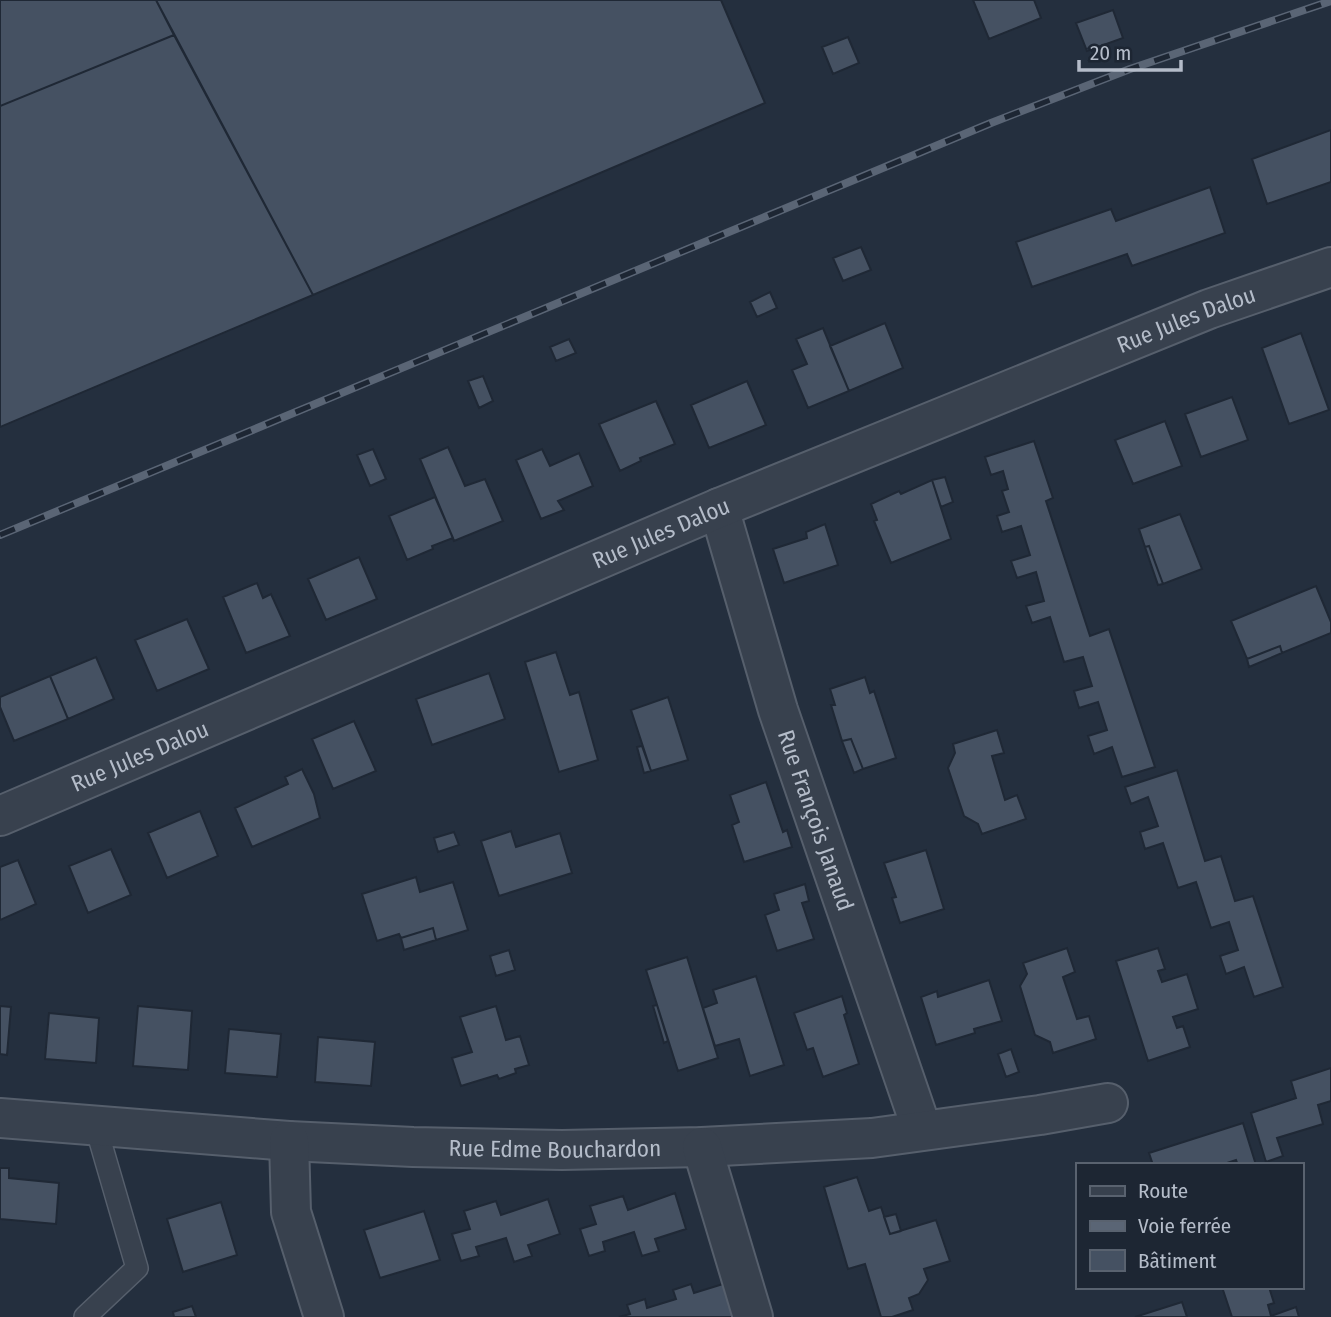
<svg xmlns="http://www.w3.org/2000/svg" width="1331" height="1317" font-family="'Fira Sans Condensed',sans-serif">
	<rect width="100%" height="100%" fill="#242f3e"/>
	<!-- building -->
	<path fill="#455162" stroke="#1f2835" stroke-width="2" d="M 0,0 L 156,0 L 174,35 L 0,106 Z
		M 156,0 L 721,0 L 765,103 L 313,295 Z
		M 973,0 L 1034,0 L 1041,18 L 989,39 Z
		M 1113,10 L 1123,38 L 1087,51 L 1076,23 Z
		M 174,35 L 313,295 L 0,427 L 0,106 Z
		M 848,37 L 859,63 L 833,74 L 822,47 Z
		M 1331,130 L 1331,182 L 1267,204 L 1252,159 Z
		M 1210,187 L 1225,233 L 1132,266 L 1127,254 L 1032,287 L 1016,242 L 1111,209 L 1116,221 Z
		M 861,247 L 871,270 L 843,281 L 833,258 Z
		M 770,292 L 777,308 L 757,317 L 750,302 Z
		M 885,323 L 903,368 L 849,391 L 830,346 Z
		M 823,328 L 849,391 L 808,408 L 792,370 L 807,364 L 796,339 Z
		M 1301,333 L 1329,410 L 1289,424 L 1262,348 Z
		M 569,339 L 576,353 L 556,361 L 550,347 Z
		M 483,376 L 493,401 L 479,408 L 468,381 Z
		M 747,381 L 766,425 L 709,448 L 691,405 Z
		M 1232,397 L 1248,440 L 1201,457 L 1185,414 Z
		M 656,401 L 675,444 L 640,458 L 641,461 L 620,471 L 599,424 Z
		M 1165,421 L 1182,466 L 1133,484 L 1115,440 Z
		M 1034,441 L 1053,498 L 1046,501 L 1090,636 L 1109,629 L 1155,767 L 1122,777 L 1112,747 L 1094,754 L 1088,736 L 1107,730 L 1098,702 L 1079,708 L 1074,691 L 1092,686 L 1083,657 L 1064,662 L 1050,617 L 1032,623 L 1026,606 L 1044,601 L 1036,572 L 1017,578 L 1011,561 L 1030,555 L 1021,526 L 1002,532 L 997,516 L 1009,512 L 1002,491 L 1008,489 L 1003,471 L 991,475 L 985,457 Z
		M 448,447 L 465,486 L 485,479 L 503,521 L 454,541 L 420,459 Z
		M 373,449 L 386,479 L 370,486 L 357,455 Z
		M 542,449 L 550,466 L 579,453 L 593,486 L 558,501 L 564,510 L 541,519 L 516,460 Z
		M 945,477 L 953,502 L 941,507 L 932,480 Z
		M 932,480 L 951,539 L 891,563 L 874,521 L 877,520 L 871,504 L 899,491 L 901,494 Z
		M 435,497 L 453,538 L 432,546 L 433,549 L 407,560 L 389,516 Z
		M 1180,514 L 1202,569 L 1163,584 L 1149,546 L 1145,547 L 1139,529 Z
		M 825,524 L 838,565 L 784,583 L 773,549 L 807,538 L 806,532 Z
		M 1149,546 L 1163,584 L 1158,585 L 1145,547 Z
		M 359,557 L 377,599 L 326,620 L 308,579 Z
		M 257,583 L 263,598 L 271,594 L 290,636 L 246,653 L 223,597 Z
		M 1316,586 L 1331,622 L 1331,633 L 1282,653 L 1280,646 L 1247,659 L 1231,621 Z
		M 187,619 L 209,669 L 157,691 L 135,640 Z
		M 1280,646 L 1282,653 L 1249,667 L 1247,659 Z
		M 556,652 L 570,695 L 579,692 L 598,760 L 559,772 L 525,662 Z
		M 96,657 L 114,699 L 68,719 L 50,676 Z
		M 489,673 L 505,719 L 432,745 L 416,699 Z
		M 50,676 L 68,719 L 14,741 L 0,707 L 0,697 Z
		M 865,677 L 870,693 L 874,691 L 896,758 L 863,769 L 851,739 L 842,741 L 831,705 L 835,705 L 830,689 Z
		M 668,697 L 688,760 L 651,771 L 631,710 Z
		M 354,721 L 376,771 L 333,789 L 312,739 Z
		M 997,730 L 1004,753 L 992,756 L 1005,800 L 1017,795 L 1026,819 L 982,834 L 978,824 L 964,816 L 948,768 L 955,753 L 953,744 Z
		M 851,739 L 863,769 L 854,773 L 842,741 Z
		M 642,746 L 651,771 L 644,773 L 637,747 Z
		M 302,769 L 314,794 L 320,818 L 252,847 L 235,808 L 288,784 L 285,777 Z
		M 1177,770 L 1205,861 L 1221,856 L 1235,901 L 1253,896 L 1283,987 L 1254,997 L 1244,967 L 1226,974 L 1220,956 L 1238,950 L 1229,922 L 1211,928 L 1196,882 L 1178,888 L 1163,843 L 1145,849 L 1140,832 L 1158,826 L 1148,797 L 1131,804 L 1125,787 Z
		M 766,782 L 783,832 L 787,830 L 792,847 L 744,862 L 732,825 L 739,822 L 730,795 Z
		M 200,811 L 218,856 L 167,878 L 148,833 Z
		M 511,831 L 516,847 L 560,833 L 572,873 L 499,896 L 481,841 Z
		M 454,832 L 459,845 L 438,852 L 434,838 Z
		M 111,849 L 131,895 L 88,913 L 69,866 Z
		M 926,850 L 944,909 L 900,923 L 892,898 L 896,897 L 884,863 Z
		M 18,860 L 36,904 L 0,920 L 0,867 Z
		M 416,877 L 420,892 L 453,882 L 468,930 L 436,940 L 433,928 L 401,938 L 399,934 L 377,941 L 362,894 Z
		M 805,884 L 809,901 L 802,903 L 814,939 L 777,951 L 765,915 L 779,910 L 774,894 Z
		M 433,928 L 436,940 L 404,950 L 401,938 Z
		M 1067,948 L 1075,972 L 1063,977 L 1077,1019 L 1089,1016 L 1096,1039 L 1053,1053 L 1050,1042 L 1035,1035 L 1020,986 L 1027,974 L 1023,963 Z
		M 1158,948 L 1165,969 L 1158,971 L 1162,982 L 1187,974 L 1198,1009 L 1173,1017 L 1177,1028 L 1183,1026 L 1190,1047 L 1148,1061 L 1116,961 Z
		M 509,950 L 515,970 L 496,976 L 490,956 Z
		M 687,957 L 718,1058 L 678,1071 L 646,970 Z
		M 756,976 L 784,1065 L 750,1076 L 739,1039 L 715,1046 L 703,1008 L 717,1003 L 713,990 Z
		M 989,980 L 1002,1021 L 974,1029 L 975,1033 L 936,1045 L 921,997 L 937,991 L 938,997 Z
		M 842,996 L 847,1013 L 844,1015 L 859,1064 L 823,1077 L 813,1048 L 807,1050 L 794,1013 Z
		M 657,1005 L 668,1041 L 664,1043 L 653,1006 Z
		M 0,1006 L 11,1007 L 7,1055 L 0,1054 Z
		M 138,1006 L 192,1011 L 188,1070 L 133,1066 Z
		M 496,1006 L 506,1040 L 520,1036 L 529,1065 L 515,1069 L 516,1073 L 499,1079 L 497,1075 L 461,1086 L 452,1058 L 472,1052 L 460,1017 Z
		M 49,1013 L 99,1018 L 96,1063 L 45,1059 Z
		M 229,1029 L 281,1034 L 277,1077 L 225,1073 Z
		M 318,1037 L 375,1042 L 371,1086 L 315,1082 Z
		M 1011,1049 L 1019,1072 L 1006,1077 L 998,1054 Z
		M 1331,1068 L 1331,1101 L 1318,1105 L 1323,1124 L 1277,1138 L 1283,1156 L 1266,1162 L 1251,1113 L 1296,1098 L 1291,1081 Z
		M 1243,1123 L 1256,1165 L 1238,1165 L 1236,1160 L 1221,1165 L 1153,1165 L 1149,1153 Z
		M 0,1168 L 9,1168 L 9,1178 L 59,1183 L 56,1224 L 0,1219 Z
		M 857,1177 L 869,1211 L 881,1207 L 890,1234 L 936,1220 L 950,1261 L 924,1269 L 928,1280 L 919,1294 L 909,1298 L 913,1310 L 892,1317 L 881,1317 L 865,1264 L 848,1269 L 824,1187 Z
		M 675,1193 L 686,1229 L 655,1239 L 659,1251 L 642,1256 L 634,1232 L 603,1242 L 605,1251 L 589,1256 L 580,1229 L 596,1224 L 590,1206 L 623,1196 L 628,1210 Z
		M 548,1199 L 560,1234 L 528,1245 L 532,1256 L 514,1262 L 506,1238 L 476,1247 L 479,1256 L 461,1261 L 452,1234 L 470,1229 L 464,1211 L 496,1201 L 501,1215 Z
		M 221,1202 L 237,1255 L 183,1272 L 167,1219 Z
		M 424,1211 L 440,1260 L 380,1278 L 364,1230 Z
		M 896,1214 L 901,1231 L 890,1234 L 884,1217 Z
		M 691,1284 L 694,1293 L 723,1284 L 734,1317 L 619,1317 L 630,1314 L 627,1305 L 645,1299 L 647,1308 L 676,1299 L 673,1290 Z
		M 1222,1287 L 1269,1287 L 1274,1303 L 1268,1305 L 1271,1316 L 1296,1307 L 1299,1317 L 1232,1317 Z
		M 1182,1302 L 1187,1317 L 1135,1317 Z
		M 192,1306 L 196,1317 L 174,1317 L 173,1312 Z"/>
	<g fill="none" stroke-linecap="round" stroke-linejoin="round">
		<defs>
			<path id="lane" d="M 85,1317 L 137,1268 L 96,1127"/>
			<g id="street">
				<path id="s1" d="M 719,508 L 778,710 L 922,1130"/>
				<path id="s2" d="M 0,816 L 719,508 L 1209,309 L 1331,267"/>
				<path id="s3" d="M 0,1118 L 289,1141 L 413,1147 L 562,1150 L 702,1147 L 872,1138 L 1040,1115 L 1108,1103"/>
				<path d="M 289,1141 L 291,1212 L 324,1317"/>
				<path d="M 702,1147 L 753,1317"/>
			</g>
		</defs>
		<!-- lane casing -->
		<use href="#lane" stroke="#565f6c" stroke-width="24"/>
		<!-- street casing -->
		<use href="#street" stroke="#565f6c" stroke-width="42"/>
		<!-- lane -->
		<use href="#lane" stroke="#38414e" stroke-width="21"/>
		<!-- street -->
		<use href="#street" stroke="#38414e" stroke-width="38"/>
		<defs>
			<path id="rail" d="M 0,535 L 991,123 L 1130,69 L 1331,1"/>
		</defs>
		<!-- rail casing -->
		<use href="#rail" stroke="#5a6575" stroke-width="8"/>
		<!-- rail -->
		<use href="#rail" stroke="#1d2633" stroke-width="5" stroke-dasharray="16" stroke-linecap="butt"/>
	</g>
	<g text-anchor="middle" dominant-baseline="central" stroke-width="5" stroke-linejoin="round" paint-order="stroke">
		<!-- street labels -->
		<g font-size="23" fill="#b4bcc9" stroke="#1d2633">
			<text stroke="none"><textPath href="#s2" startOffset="1286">Rue Jules Dalou</textPath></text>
			<text stroke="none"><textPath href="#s2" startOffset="719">Rue Jules Dalou</textPath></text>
			<text stroke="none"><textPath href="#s2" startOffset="152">Rue Jules Dalou</textPath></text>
			<text stroke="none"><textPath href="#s1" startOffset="327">Rue François Janaud</textPath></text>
			<text stroke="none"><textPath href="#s3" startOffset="556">Rue Edme Bouchardon</textPath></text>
		</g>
	</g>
	<!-- legend -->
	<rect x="1076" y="1163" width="228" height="126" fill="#1d2633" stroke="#59626f" stroke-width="2"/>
	<rect x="1090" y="1186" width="35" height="10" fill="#38414e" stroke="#59626f" stroke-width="2"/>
	<text x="1138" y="1198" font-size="21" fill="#b4bcc9">Route</text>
	<rect x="1090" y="1221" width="35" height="10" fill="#5a6575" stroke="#59626f" stroke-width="2"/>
	<text x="1138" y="1233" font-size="21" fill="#b4bcc9">Voie ferrée</text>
	<rect x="1090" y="1250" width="35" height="21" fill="#455162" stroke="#59626f" stroke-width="2"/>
	<text x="1138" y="1268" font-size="21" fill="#b4bcc9">Bâtiment</text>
	<!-- scale -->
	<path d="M1079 60v10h102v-10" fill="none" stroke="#b4bcc9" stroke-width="3.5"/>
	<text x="1090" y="60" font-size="21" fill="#b4bcc9" stroke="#1d2633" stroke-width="5" paint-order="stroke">20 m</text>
</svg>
